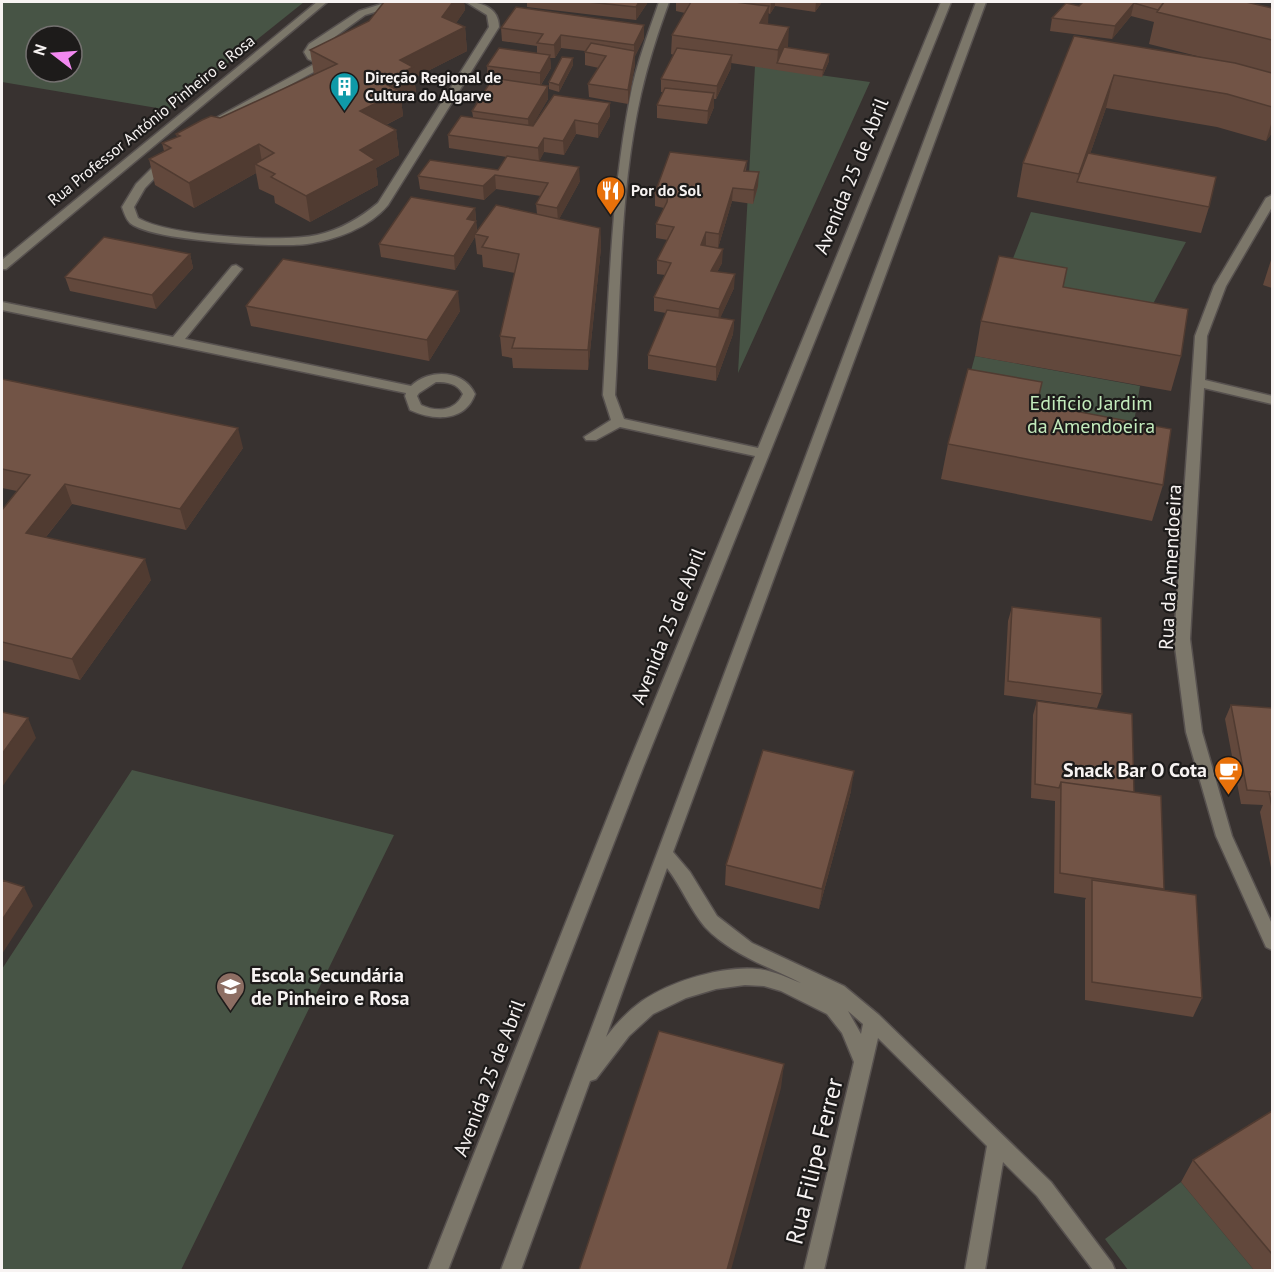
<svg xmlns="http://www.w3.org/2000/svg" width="1274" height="1272" font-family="'PT Sans',sans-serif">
	<rect width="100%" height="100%" fill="#383230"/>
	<!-- green -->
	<path fill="#475445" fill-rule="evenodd" d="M 2,2 L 304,2 L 169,110 L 2,82 ZM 36,36 L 72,36 L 72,72 L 36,72 Z
		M 755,66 L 870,82 L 738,373 Z
		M 1031,212 L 1186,242 L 1146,317 L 1000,292 Z
		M 975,356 L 1140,386 L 1128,458 L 962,404 Z
		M 132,770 L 394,835 L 181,1270 L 2,1270 L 2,969 Z
		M 1181,1182 L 1254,1270 L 1128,1270 L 1105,1239 Z"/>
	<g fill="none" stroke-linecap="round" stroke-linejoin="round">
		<defs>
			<path id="minor" d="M 317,2 L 327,2 L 6,269 L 2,269 L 2,260 Z
				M 388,2 L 391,3 L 391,7 L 365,15 L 314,52 L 323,58 L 334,57 L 334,61 L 205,131 L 201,132 L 196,129 L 316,63 L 308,59 L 304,52 L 309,44 L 359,11 Z
				M 466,2 C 482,2 499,8 499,27 L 388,205 C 369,228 335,240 307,244 C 278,248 151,241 130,223 C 126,219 124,213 122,207 L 136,184 L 161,159 L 165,158 L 171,161 L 145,188 L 134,207 L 138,218 C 168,236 282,243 317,235 C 340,230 360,218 378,203 L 489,27 L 487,15 Z
				M 659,2 L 669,2 C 658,32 648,63 641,94 C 619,192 621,295 615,395 L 624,419 L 758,448 L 941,2 L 951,2 L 643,768 L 448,1270 L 428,1270 L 627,768 L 755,456 L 620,427 L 596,440 L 586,440 L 584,437 L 611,420 L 603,395 C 609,296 611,196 630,98 C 636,65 648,34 659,2 Z
				M 976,2 L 986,2 L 673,852 L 690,872 L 717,916 L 752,943 L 844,986 L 879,1015 L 1051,1182 L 1112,1263 L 1115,1270 L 1093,1270 L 1037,1196 L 1003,1162 L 985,1270 L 965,1270 L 987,1146 L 878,1038 L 824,1270 L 804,1270 L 854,1062 L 842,1033 L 827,1014 L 781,991 L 764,986 L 745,985 L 716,989 L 686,998 L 653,1014 L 629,1036 L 596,1079 L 590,1081 L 521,1270 L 501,1270 ZM 667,868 C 681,886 691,911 705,927 C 730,954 769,967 801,983 C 787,978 772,970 757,969 C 721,966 672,981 642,1001 C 628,1011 616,1024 606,1037 ZM 848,1011 L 863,1024 L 861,1034 Z
				M 1272,195 L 1272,207 L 1226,286 L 1207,336 L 1205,380 L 1272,396 L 1272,404 L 1204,388 L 1190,639 L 1202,732 L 1232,836 L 1272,924 L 1272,950 L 1266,947 L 1216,836 L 1186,732 L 1174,639 L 1195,336 L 1214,286 L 1266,198 Z
				M 236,265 L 242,269 L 185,339 L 411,386 C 430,368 464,370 475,394 C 465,422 434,421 410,410 L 405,396 L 406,393 L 2,310 L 2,302 L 173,337 L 232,266 ZM 436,382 C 447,382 457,383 463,394 C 455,412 436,412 421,405 L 417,396 L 419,393 Z"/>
		</defs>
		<!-- minor casing -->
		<use href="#minor" stroke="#57514f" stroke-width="3"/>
		<!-- minor -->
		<use href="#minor" fill="#7c776a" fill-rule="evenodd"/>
	</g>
	<!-- wall -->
	<path fill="#62483c" d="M 384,2 L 464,2 L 465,10 L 456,23 L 465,27 L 467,51 L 414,78 L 416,92 L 401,99 L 403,116 L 386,125 L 396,130 L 399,155 L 376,168 L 378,185 L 310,222 L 275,203 L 274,196 L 259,189 L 256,173 L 194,208 L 155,185 L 149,159 L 164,151 L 162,143 L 177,137 L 176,134 L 220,118 L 314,75 L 310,50 L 369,21 Z
		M 527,2 L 648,2 L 636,20 L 527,7 Z
		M 676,2 L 822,2 L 815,12 L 775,6 L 770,14 L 768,13 L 768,24 L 788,46 L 787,48 L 829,54 L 829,61 L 822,77 L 731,63 L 731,68 L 716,99 L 714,99 L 714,107 L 707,124 L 657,118 L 657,105 L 663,92 L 661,92 L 661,79 L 674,55 L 671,54 L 672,35 L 685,13 L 676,11 Z
		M 1083,2 L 1272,8 L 1272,133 L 1266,141 L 1217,127 L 1106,108 L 1090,154 L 1209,207 L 1201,233 L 1017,197 L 1023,163 L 1074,36 L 1205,58 L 1149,44 L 1154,22 L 1131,16 L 1112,39 L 1050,31 L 1052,18 L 1079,6 Z
		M 501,28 L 644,38 L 635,56 L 635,64 L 628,104 L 589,97 L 588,84 L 599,68 L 585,65 L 585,51 L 561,48 L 555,58 L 550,58 L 551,68 L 541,85 L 548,99 L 532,126 L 610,103 L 610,116 L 598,138 L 576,134 L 564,155 L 544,152 L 539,161 L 580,181 L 559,219 L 600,228 L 601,248 L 588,370 L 513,368 L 512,358 L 502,356 L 500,336 L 515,273 L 483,267 L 482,255 L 477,254 L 475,237 L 455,270 L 381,257 L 379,244 L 475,208 L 477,232 L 537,214 L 536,204 L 541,196 L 496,189 L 484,200 L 420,189 L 418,176 L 498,170 L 507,157 L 449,148 L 448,135 L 473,117 L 472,111 L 492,80 L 488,79 L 487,66 L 537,53 L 537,46 L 502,41 Z
		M 573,58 L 573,65 L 559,92 L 549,89 L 549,82 Z
		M 747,161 L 746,171 L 758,186 L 753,204 L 732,201 L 718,248 L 722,263 L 717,272 L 734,288 L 720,318 L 734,320 L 733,334 L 716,381 L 648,369 L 648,355 L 666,313 L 654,311 L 654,297 L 665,275 L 657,274 L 657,260 L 668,240 L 656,238 L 656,224 L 664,208 L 655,206 L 655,193 Z
		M 190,254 L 193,268 L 156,309 L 70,291 L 65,277 Z
		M 1272,257 L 1272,288 L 1263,285 Z
		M 246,306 L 460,311 L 429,361 L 251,326 Z
		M 981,321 L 1181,356 L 1171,391 L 975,356 Z
		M 2,379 L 243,448 L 186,530 L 72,504 L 46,537 L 151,580 L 80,680 L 2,660 L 2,510 L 17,491 L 2,488 Z
		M 1037,404 L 1163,485 L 1152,521 L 941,479 L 948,444 Z
		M 1012,607 L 1102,694 L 1097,708 L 1004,695 L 1008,621 Z
		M 1037,701 L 1134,792 L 1164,889 L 1163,891 L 1202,998 L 1193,1017 L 1085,1000 L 1085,900 L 1086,898 L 1054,893 L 1055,801 L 1031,798 L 1033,715 Z
		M 1231,705 L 1272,708 L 1272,873 L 1260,812 L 1263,805 L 1241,804 L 1225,719 Z
		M 851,791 L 819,909 L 725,885 L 726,865 Z
		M 1272,1111 L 1272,1270 L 1254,1270 L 1181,1182 L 1193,1160 Z"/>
	<!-- shaded-wall -->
	<path fill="#503b31" d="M 453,2 L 464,2 L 465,10 L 448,35 L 465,27 L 467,51 L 414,78 L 416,92 L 401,99 L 403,116 L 363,136 L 360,111 L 383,83 L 400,60 L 442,17 Z
		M 639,2 L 648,2 L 636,20 L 636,7 Z
		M 771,2 L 775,2 L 775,6 L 770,14 Z
		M 816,2 L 822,2 L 815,12 Z
		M 1134,3 L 1131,16 L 1112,39 L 1115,26 Z
		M 769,6 L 768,25 L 760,23 Z
		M 644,25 L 644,38 L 635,56 L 635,64 L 628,104 L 628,90 L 634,56 L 634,45 Z
		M 789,27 L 788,46 L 780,63 L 777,63 L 778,50 Z
		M 561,35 L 561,48 L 555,58 L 554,45 Z
		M 829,54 L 829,61 L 822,77 L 823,70 Z
		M 550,55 L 551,68 L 540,86 L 540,73 Z
		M 732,55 L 731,68 L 716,99 L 717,86 Z
		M 573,58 L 573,65 L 559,92 L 559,85 Z
		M 1114,75 L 1106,108 L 1080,183 L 1077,182 L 1079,174 Z
		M 548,86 L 548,99 L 529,132 L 528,119 Z
		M 714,93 L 714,107 L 707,124 L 708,111 Z
		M 610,103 L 610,116 L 598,138 L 598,124 Z
		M 575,120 L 576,134 L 564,155 L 563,141 Z
		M 1272,121 L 1272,133 L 1266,141 Z
		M 396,130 L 399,155 L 376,168 L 378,185 L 310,222 L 306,196 L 360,150 Z
		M 544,138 L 544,152 L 539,162 L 538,148 Z
		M 259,144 L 263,168 L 255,164 L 256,173 L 194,208 L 189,183 Z
		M 579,167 L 580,181 L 558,221 L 557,208 Z
		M 759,172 L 758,186 L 753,204 L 754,190 Z
		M 495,175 L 496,189 L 484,200 L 483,186 Z
		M 733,188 L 732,201 L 718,248 L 719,234 Z
		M 475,208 L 477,234 L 475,234 L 475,237 L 455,270 L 454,256 L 467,219 Z
		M 600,228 L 601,248 L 588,370 L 588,350 Z
		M 706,232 L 706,246 L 701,245 Z
		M 723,249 L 722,263 L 711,284 L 711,271 Z
		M 190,254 L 193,268 L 156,309 L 152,295 Z
		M 735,274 L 734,288 L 718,323 L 719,309 Z
		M 458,291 L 460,311 L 429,361 L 427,340 Z
		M 734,320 L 733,334 L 716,381 L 716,367 Z
		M 238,428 L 243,448 L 186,530 L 180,509 Z
		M 65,484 L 72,504 L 33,553 L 26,533 Z
		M 145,559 L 151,580 L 80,680 L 72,659 Z
		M 28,718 L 36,738 L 2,787 L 2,754 Z
		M 854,771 L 851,791 L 819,909 L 822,889 Z
		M 24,887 L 33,906 L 2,954 L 2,920 Z
		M 784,1064 L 781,1088 L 731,1270 L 727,1270 Z"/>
	<!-- building -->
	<path fill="#725446" stroke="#503b31" stroke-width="1.5" d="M 384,2 L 453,2 L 442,17 L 465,27 L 400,60 L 413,67 L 383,83 L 400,91 L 360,111 L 396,130 L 360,150 L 375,160 L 306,196 L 271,177 L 275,174 L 255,164 L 274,153 L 259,144 L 189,183 L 149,159 L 171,148 L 162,143 L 180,136 L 176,134 L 202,120 L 211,116 L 220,118 L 337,64 L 310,50 L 369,21 Z
		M 588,2 L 639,2 L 636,7 Z
		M 691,2 L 735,2 L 769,6 L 760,23 L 789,27 L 778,50 L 672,35 Z
		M 1083,2 L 1164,2 L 1158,10 L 1134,3 L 1115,26 L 1052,18 L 1066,3 L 1079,6 Z
		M 1164,2 L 1246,2 L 1272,8 L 1272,40 L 1157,12 Z
		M 516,7 L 644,25 L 634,45 L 561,35 L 554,45 L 537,43 L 543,34 L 501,28 Z
		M 1074,36 L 1235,63 L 1272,73 L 1272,107 L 1227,94 L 1114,75 L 1079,174 L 1023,163 Z
		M 591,43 L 635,51 L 628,90 L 588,84 L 606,56 L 585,52 Z
		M 784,47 L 829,54 L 823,70 L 777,63 Z
		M 499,48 L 550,55 L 540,73 L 487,66 Z
		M 677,48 L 732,55 L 717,86 L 661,79 Z
		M 562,57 L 573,58 L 559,85 L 549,82 Z
		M 493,78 L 548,86 L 528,119 L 472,111 Z
		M 665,88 L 714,93 L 708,111 L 657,105 Z
		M 554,95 L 610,103 L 598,124 L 575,120 L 563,141 L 544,138 L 538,148 L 448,135 L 461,116 L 533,126 Z
		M 670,152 L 747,161 L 744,171 L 759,172 L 754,190 L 733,188 L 719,234 L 706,232 L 701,245 L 723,249 L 711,271 L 735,274 L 719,309 L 654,297 L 671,263 L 657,260 L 674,227 L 656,224 L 667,202 L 668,195 L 655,193 Z
		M 1088,153 L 1216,177 L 1209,207 L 1077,182 Z
		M 507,156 L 579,167 L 557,208 L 536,204 L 548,183 L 495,175 L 483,186 L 418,176 L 430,160 L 498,170 Z
		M 411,197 L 475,208 L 467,219 L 476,221 L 454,256 L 379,244 Z
		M 496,205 L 600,228 L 588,350 L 512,348 L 515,338 L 500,336 L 519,254 L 482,247 L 488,237 L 475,234 Z
		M 104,237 L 190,254 L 152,295 L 65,277 Z
		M 999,256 L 1067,268 L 1063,287 L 1188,309 L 1181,356 L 981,321 Z
		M 283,259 L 458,291 L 427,340 L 246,306 Z
		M 667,310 L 734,320 L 716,367 L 648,355 Z
		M 968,369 L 1042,382 L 1037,404 L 1171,429 L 1163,485 L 948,444 Z
		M 2,379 L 238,428 L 180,509 L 65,484 L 26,533 L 145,559 L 72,659 L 2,642 L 2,510 L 30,475 L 2,469 Z
		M 1012,607 L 1101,618 L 1102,694 L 1008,681 Z
		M 1037,701 L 1132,714 L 1134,792 L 1061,782 L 1059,788 L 1035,784 Z
		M 1231,705 L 1272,708 L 1272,792 L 1247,790 Z
		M 2,712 L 28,718 L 2,754 Z
		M 763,750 L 854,771 L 822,889 L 726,865 Z
		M 1061,782 L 1161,796 L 1164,889 L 1060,873 Z
		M 1269,792 L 1272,792 L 1272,807 Z
		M 2,880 L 24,887 L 2,920 Z
		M 1092,880 L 1196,895 L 1202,998 L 1092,982 Z
		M 659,1031 L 784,1064 L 727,1270 L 579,1270 Z
		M 1272,1111 L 1272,1254 L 1193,1160 Z"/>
	<!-- icons -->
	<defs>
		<symbol id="building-pin" viewBox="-11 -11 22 30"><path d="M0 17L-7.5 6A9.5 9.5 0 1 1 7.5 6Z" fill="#0f9aa8" stroke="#1d1b1a"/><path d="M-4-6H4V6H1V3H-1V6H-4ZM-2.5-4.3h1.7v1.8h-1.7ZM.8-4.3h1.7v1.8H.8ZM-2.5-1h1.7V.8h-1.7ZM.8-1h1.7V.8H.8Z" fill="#fff"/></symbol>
		<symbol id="restaurant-pin" viewBox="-11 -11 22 30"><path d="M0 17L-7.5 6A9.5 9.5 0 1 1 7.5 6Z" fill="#e8710a" stroke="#1d1b1a"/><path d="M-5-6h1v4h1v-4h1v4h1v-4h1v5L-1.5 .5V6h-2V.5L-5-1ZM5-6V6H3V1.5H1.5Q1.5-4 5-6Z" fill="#fff"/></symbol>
		<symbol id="cafe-pin" viewBox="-11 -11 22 30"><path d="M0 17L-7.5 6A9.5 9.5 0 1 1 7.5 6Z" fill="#e8710a" stroke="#1d1b1a"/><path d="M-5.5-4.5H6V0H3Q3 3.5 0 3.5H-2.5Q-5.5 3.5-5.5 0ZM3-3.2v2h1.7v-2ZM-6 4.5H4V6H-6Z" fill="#fff"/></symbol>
		<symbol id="school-pin" viewBox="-11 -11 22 30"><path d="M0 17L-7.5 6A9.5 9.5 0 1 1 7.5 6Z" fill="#8d6e63" stroke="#1d1b1a"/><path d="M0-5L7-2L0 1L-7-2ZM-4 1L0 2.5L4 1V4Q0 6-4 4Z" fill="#fff"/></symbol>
	</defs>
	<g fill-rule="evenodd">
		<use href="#building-pin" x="328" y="70" width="33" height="45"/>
		<use href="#restaurant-pin" x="594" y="174" width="33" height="45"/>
		<use href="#cafe-pin" x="1212" y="754" width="33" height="45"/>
		<use href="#school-pin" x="214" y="970" width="33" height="45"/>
	</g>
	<g text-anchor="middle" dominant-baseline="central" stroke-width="4.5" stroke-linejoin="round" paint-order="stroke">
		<!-- far-poi labels -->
		<g font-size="16" font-weight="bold" fill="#f7f3f2" stroke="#1d1b1a" text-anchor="start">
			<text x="365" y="77">Direção Regional de<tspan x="365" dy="18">Cultura do Algarve</tspan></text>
			<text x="631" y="190">Por do Sol</text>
		</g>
		<!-- far-street labels -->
		<g font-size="16" fill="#f7f3f2" stroke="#1d1b1a">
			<text transform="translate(151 120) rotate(-39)">Rua Professor António Pinheiro e Rosa</text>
		</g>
		<!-- street labels -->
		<g font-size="20" fill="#f7f3f2" stroke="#1d1b1a">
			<text transform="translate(851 176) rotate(-68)">Avenida 25 de Abril</text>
			<text transform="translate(1170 567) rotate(-87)">Rua da Amendoeira</text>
			<text transform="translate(668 626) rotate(-68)">Avenida 25 de Abril</text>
			<text transform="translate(489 1078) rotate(-69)">Avenida 25 de Abril</text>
		</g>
		<!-- park labels -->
		<g font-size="20" fill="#c3ebbc" stroke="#1d1b1a">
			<text x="1091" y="403">Edificio Jardim<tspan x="1091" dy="23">da Amendoeira</tspan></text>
		</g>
		<!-- poi labels -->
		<g font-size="20" font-weight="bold" fill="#f7f3f2" stroke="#1d1b1a" text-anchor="end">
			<text x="1207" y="770">Snack Bar O Cota</text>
			<text x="251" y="975" text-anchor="start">Escola Secundária<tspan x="251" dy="23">de Pinheiro e Rosa</tspan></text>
		</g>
		<!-- near-street labels -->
		<g font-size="24" fill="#f7f3f2" stroke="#1d1b1a">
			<text transform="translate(814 1161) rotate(-76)">Rua Filipe Ferrer</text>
		</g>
	</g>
	<!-- border -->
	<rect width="1274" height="1272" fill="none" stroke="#f7f3f2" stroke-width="6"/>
	<!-- north arrow -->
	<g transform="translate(54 54) rotate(287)"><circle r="28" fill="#1d1b1a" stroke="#747170" stroke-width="1.5"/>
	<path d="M0-4.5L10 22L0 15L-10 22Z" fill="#f389f1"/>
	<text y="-9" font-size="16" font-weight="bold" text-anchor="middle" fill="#f7f3f2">N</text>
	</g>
</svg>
